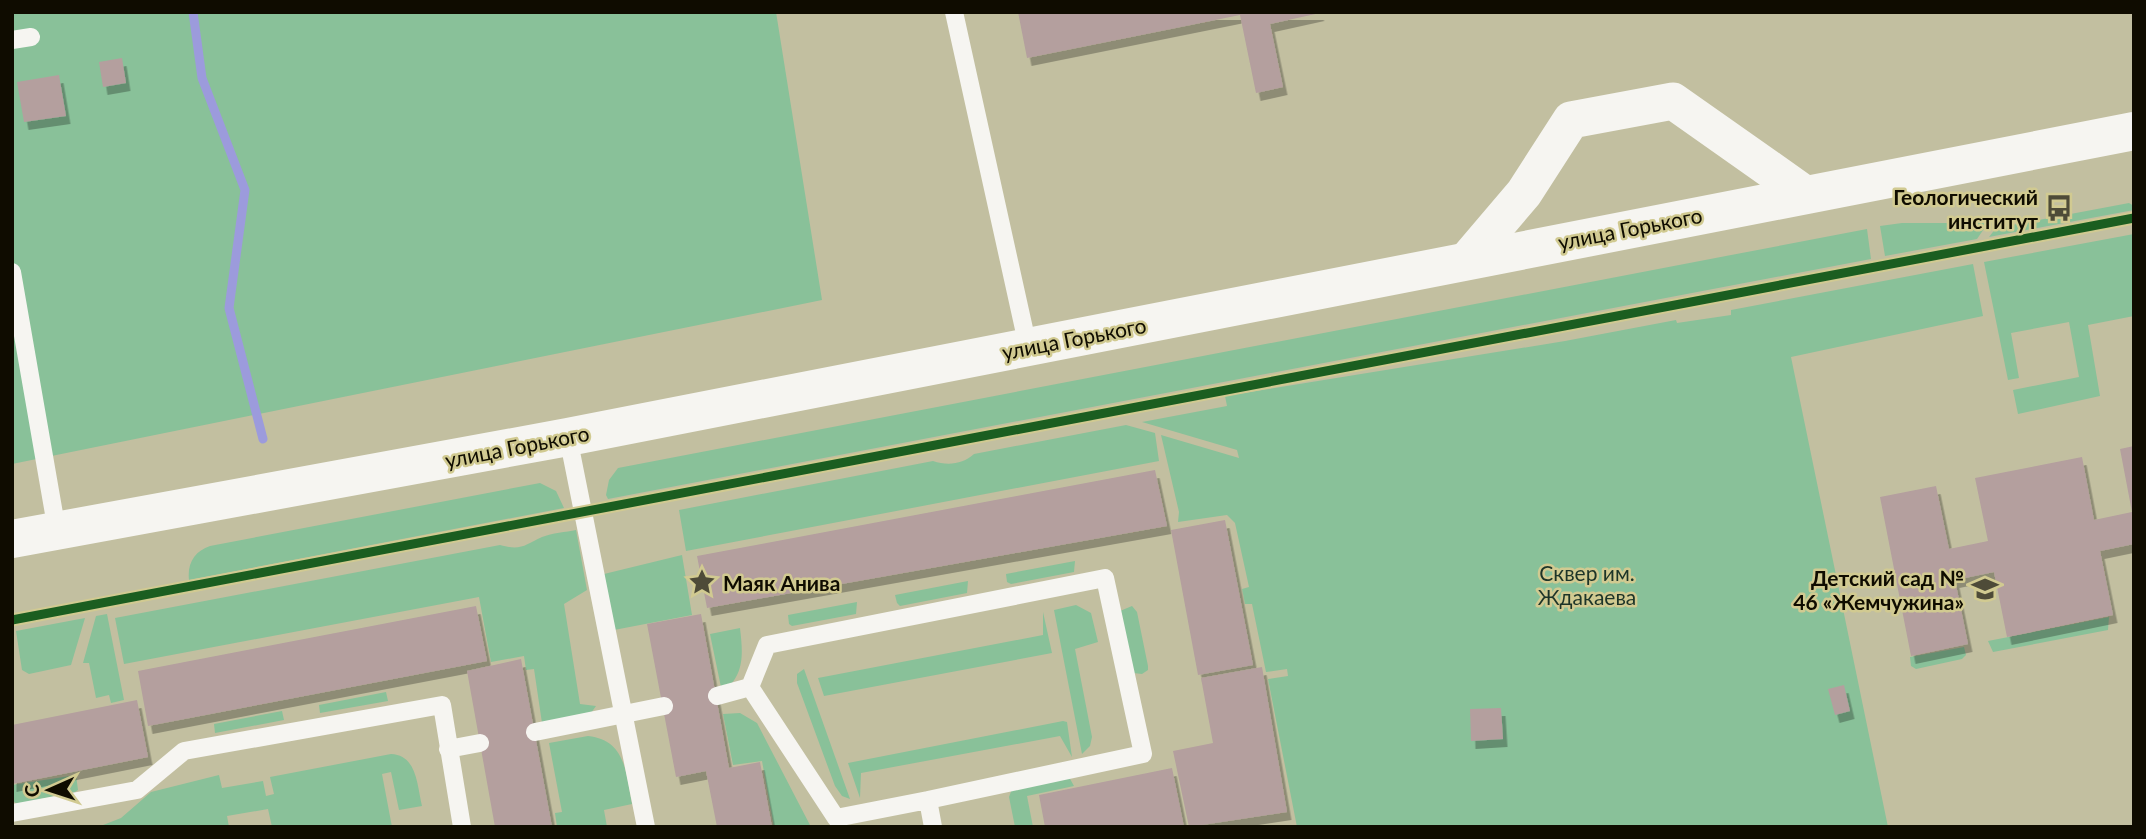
<svg xmlns="http://www.w3.org/2000/svg" width="2146" height="839" font-family="Lato,sans-serif">
	<defs>
		<filter id="shadow"><feDropShadow dx="4.5" dy="8" stdDeviation="0" flood-color="#0004"/></filter>
	</defs>
	<rect width="100%" height="100%" fill="#c2bfa0"/>
	<!-- green -->
	<path fill="#89c199" d="M 12,12 L 776,12 L 822,300 L 12,464 Z
		M 2129,203 L 2134,206 L 2134,210 L 1989,237 L 1996,228 Z
		M 1902,223 L 1988,223 L 1977,239 L 1885,256 L 1880,226 Z
		M 1867,229 L 1871,259 L 608,499 L 606,495 L 609,480 L 618,468 Z
		M 2134,234 L 2134,316 L 2088,325 L 2100,396 L 2018,414 L 2013,390 L 2079,377 L 2069,322 L 2011,333 L 2019,378 L 2008,380 L 1984,262 Z
		M 1973,264 L 1983,316 L 1791,357 L 1888,827 L 1297,827 L 1268,679 L 1288,676 L 1287,669 L 1266,672 L 1252,604 L 1245,604 L 1242,589 L 1249,587 L 1235,523 L 1227,515 L 1178,522 L 1179,512 L 1161,435 L 1239,458 L 1237,450 L 1142,422 L 1227,406 L 1225,396 L 1565,341 L 1676,320 L 1677,323 L 1731,315 L 1731,310 Z
		M 1126,425 L 1155,433 L 1159,461 L 686,551 L 679,510 L 933,461 C 948,466 963,464 974,454 Z
		M 540,483 L 556,491 L 564,508 L 189,580 C 187,563 195,551 210,546 Z
		M 576,530 L 587,590 L 564,604 L 580,704 L 596,706 L 591,713 L 542,723 L 534,669 L 526,670 L 524,656 L 491,662 L 479,597 L 124,664 L 115,618 L 500,545 C 521,551 525,545 542,537 C 552,533 566,532 576,530 Z
		M 682,555 L 692,615 L 614,630 L 604,574 Z
		M 1075,561 L 1074,572 L 1011,584 L 1007,582 L 1006,574 Z
		M 968,581 L 967,593 L 900,606 L 897,603 L 895,595 Z
		M 857,602 L 856,614 L 792,626 L 789,624 L 788,615 Z
		M 1076,605 L 1091,613 L 1098,642 L 1075,649 L 1092,737 L 1090,746 L 1082,754 L 1054,610 Z
		M 1132,606 L 1137,612 L 1148,666 L 1148,670 L 1142,674 L 1133,673 L 1120,611 Z
		M 1043,612 L 1052,653 L 824,696 L 818,678 L 1043,635 Z
		M 107,614 L 124,700 L 111,703 L 109,695 L 96,698 L 89,663 L 83,663 L 96,616 Z
		M 2109,617 L 2108,630 L 1993,652 L 1988,641 Z
		M 85,618 L 71,665 L 29,674 L 22,670 L 16,631 Z
		M 740,628 C 743,654 745,676 722,692 L 710,634 Z
		M 1964,647 L 1966,655 L 1962,659 L 1916,669 L 1911,666 L 1910,657 Z
		M 804,669 L 850,799 L 842,796 L 835,786 L 797,683 L 797,674 Z
		M 386,692 L 388,701 L 320,713 L 319,705 Z
		M 282,711 L 284,720 L 215,733 L 214,724 Z
		M 740,713 L 757,723 L 811,827 L 774,827 L 762,761 L 733,765 L 723,714 Z
		M 1063,721 L 1067,722 L 1072,757 L 1060,736 L 861,773 L 860,798 L 848,763 Z
		M 588,736 C 626,740 626,773 632,804 L 604,810 L 607,827 L 557,827 L 555,813 L 562,812 L 549,743 Z
		M 391,754 C 417,755 417,785 422,806 L 399,810 L 391,772 L 382,774 L 392,827 L 272,827 L 268,809 L 227,816 L 229,827 L 98,827 L 121,818 L 151,792 L 219,775 L 222,788 L 263,781 L 266,796 L 274,794 L 270,777 Z
		M 76,775 L 78,790 L 75,792 L 17,804 L 13,801 L 12,785 Z
		M 1069,777 L 1074,786 L 1027,796 L 1033,827 L 1015,827 L 1009,797 L 1012,789 Z"/>
	<g fill="none" stroke-linecap="round" stroke-linejoin="round">
		<!-- stream -->
		<path stroke="#9c9bdc" stroke-width="9" d="M 193,12 L 202,78 L 245,190 L 229,308 L 263,439"/>
	</g>
	<!-- building -->
	<path fill="#b49f9e" filter="url(#shadow)" d="M 1018,12 L 1319,12 L 1320,13 L 1270,24 L 1283,87 L 1256,93 L 1240,15 L 1027,58 Z
		M 122,58 L 126,83 L 103,87 L 99,62 Z
		M 59,75 L 66,116 L 24,122 L 17,82 Z
		M 2134,446 L 2134,544 L 2100,551 L 2113,615 L 2007,637 L 1994,572 L 1955,580 L 1968,644 L 1911,656 L 1880,497 L 1936,486 L 1949,549 L 1988,541 L 1975,478 L 2082,457 L 2094,520 L 2132,512 L 2120,449 Z
		M 1155,470 L 1167,526 L 707,608 L 697,556 Z
		M 1225,520 L 1253,665 L 1198,675 L 1171,530 Z
		M 476,606 L 487,661 L 148,726 L 138,671 Z
		M 701,614 L 729,768 L 760,762 L 772,827 L 717,827 L 706,771 L 676,777 L 647,624 Z
		M 521,659 L 552,827 L 495,827 L 467,671 Z
		M 1262,667 L 1287,812 L 1189,827 L 1173,751 L 1213,743 L 1201,678 Z
		M 1844,685 L 1850,711 L 1835,715 L 1828,689 Z
		M 137,700 L 148,757 L 12,784 L 12,725 Z
		M 1501,708 L 1503,739 L 1471,741 L 1470,709 Z
		M 1172,768 L 1184,827 L 1045,827 L 1039,795 Z"/>
	<g fill="none" stroke-linecap="round" stroke-linejoin="round">
		<!-- service -->
		<path stroke="#f6f5f1" stroke-width="18" d="M 954,12 L 1028,347
			M 12,40 L 31,37
			M 12,272 L 57,531
			M 568,437 L 646,827
			M 750,687 L 767,645 L 1105,578 L 1143,754 L 928,800 L 933,827
			M 750,687 L 836,818 L 928,800
			M 717,696 L 750,687
			M 535,732 L 664,706
			M 448,749 L 480,743
			M 12,813 L 137,790 L 184,751 L 442,705 L 462,827"/>
		<!-- minor -->
		<path stroke="#f6f5f1" stroke-width="37" d="M 1467,260 L 1524,193 L 1571,120 L 1673,101 L 1805,194"/>
		<!-- secondary -->
		<path stroke="#f6f5f1" stroke-width="38" d="M 12,539 L 568,437 L 2134,131"/>
		<defs>
			<path id="cycleway" d="M 12,620 L 2134,218"/>
		</defs>
		<!-- cycleway casing -->
		<use href="#cycleway" stroke="#d1ca91" stroke-width="13"/>
		<!-- cycleway -->
		<use href="#cycleway" stroke="#1b5e20" stroke-width="9"/>
	</g>
	<!-- icons -->
	<defs>
		<symbol id="bus-bare" viewBox="-9 -9 18 18"><path d="M-5-6H5V4H4V6H2V4H-2V6H-4V4H-5ZM-3.5-4V0h7V-4ZM-3.5 1.2v1.5H-2V1.2ZM2 1.2v1.5H3.5V1.2Z" fill="#4e4b38" stroke="#d1ca91" stroke-width="2.5" paint-order="stroke"/></symbol>
		<symbol id="sight-bare" viewBox="-9 -9 18 18"><path d="M0-6L1.8-2.2L6-1.7L2.9 1.2L3.7 5.4L0 3.3L-3.7 5.4L-2.9 1.2L-6-1.7L-1.8-2.2Z" fill="#4e4b38" stroke="#d1ca91" stroke-width="2.5" paint-order="stroke"/></symbol>
		<symbol id="school-bare" viewBox="-9 -9 18 18"><path d="M0-5L7-2L0 1L-7-2ZM-4 1L0 2.5L4 1V4Q0 6-4 4Z" fill="#4e4b38" stroke="#d1ca91" stroke-width="2.5" paint-order="stroke"/></symbol>
	</defs>
	<g fill-rule="evenodd">
		<use href="#bus-bare" x="2040" y="189" width="38" height="38"/>
		<use href="#sight-bare" x="683" y="563" width="38" height="38"/>
		<use href="#school-bare" x="1966" y="570" width="38" height="38"/>
	</g>
	<g text-anchor="middle" dominant-baseline="central" stroke-width="5" stroke-linejoin="round" paint-order="stroke">
		<!-- poi labels -->
		<g font-size="21" font-weight="bold" fill="#0f0c00" stroke="#d1ca91" text-anchor="end">
			<text x="2038" y="196">Геологический<tspan x="2038" dy="24">институт</tspan></text>
			<text x="1964" y="577">Детский сад №<tspan x="1964" dy="24">46 «Жемчужина»</tspan></text>
			<text x="723" y="582" text-anchor="start">Маяк Анива</text>
		</g>
		<!-- street labels -->
		<g font-size="21" fill="#0f0c00" stroke="#d1ca91">
			<text transform="translate(1630 228) rotate(-11)">улица Горького</text>
			<text transform="translate(1074 338) rotate(-11)">улица Горького</text>
			<text transform="translate(517 446) rotate(-11)">улица Горького</text>
		</g>
		<!-- park labels -->
		<g font-size="21" fill="#1c3428" stroke="#d1ca91">
			<text x="1587" y="572">Сквер им.<tspan x="1587" dy="24">Ждакаева</tspan></text>
		</g>
	</g>
	<!-- border -->
	<rect width="2146" height="839" fill="none" stroke="#0f0c00" stroke-width="28"/>
	<!-- north arrow -->
	<g transform="translate(49 790) rotate(267)" stroke="#d1ca91" stroke-width="5" paint-order="stroke">
	<path d="M0-5L12 26L0 18L-12 26Z" fill="#0f0c00"/>
	<text y="-10" font-size="19" font-weight="bold" text-anchor="middle" fill="#0f0c00">С</text>
	</g>
</svg>
